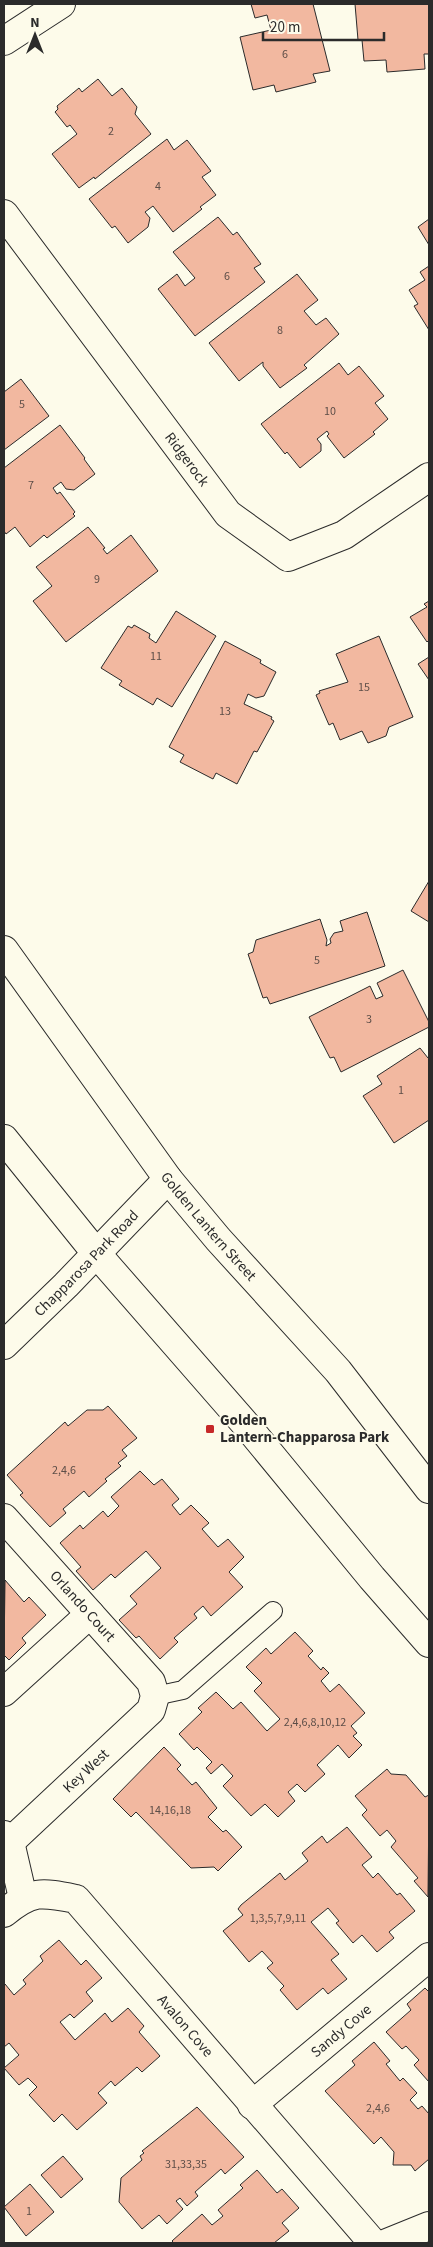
<svg xmlns="http://www.w3.org/2000/svg" width="433" height="2247" font-family="'Source Sans 3',sans-serif">
	<rect width="100%" height="100%" fill="#fdfbea"/>
	<!-- building -->
	<path fill="#f2b8a0" stroke="#2b2b2b" d="M 251,4 L 313,4 L 330,71 L 313,74 L 316,82 L 276,92 L 274,85 L 253,90 L 240,37 L 271,30 L 267,15 L 255,18 Z
		M 355,4 L 429,4 L 429,54 L 424,54 L 425,69 L 387,72 L 386,60 L 364,61 L 362,40 L 358,40 Z
		M 98,79 L 112,96 L 122,88 L 137,107 L 135,114 L 151,134 L 95,179 L 94,177 L 79,188 L 52,154 L 77,134 L 70,125 L 67,127 L 55,112 L 58,109 L 57,106 L 79,88 L 82,92 Z
		M 167,139 L 174,150 L 187,140 L 211,171 L 202,177 L 216,195 L 200,207 L 202,209 L 173,232 L 153,206 L 145,212 L 150,218 L 148,227 L 128,243 L 115,226 L 112,228 L 89,199 Z
		M 218,217 L 233,235 L 237,232 L 261,264 L 254,268 L 265,282 L 195,336 L 158,289 L 177,274 L 185,286 L 195,278 L 173,252 Z
		M 429,219 L 429,245 L 418,227 Z
		M 429,266 L 429,330 L 414,306 L 418,304 L 409,290 L 425,280 L 420,272 Z
		M 297,274 L 318,300 L 304,311 L 316,325 L 326,318 L 339,334 L 304,365 L 307,368 L 280,388 L 263,366 L 263,362 L 239,381 L 209,343 Z
		M 339,363 L 348,375 L 359,366 L 384,396 L 375,403 L 388,419 L 373,432 L 375,434 L 344,458 L 327,436 L 329,434 L 327,431 L 317,439 L 321,444 L 321,451 L 300,468 L 287,452 L 285,454 L 261,424 Z
		M 21,379 L 49,416 L 4,450 L 4,392 Z
		M 60,425 L 85,458 L 84,459 L 95,474 L 74,490 L 66,489 L 61,482 L 53,488 L 57,494 L 60,492 L 75,512 L 73,514 L 75,516 L 47,538 L 44,535 L 30,547 L 15,527 L 6,534 L 4,531 L 4,468 Z
		M 88,527 L 105,548 L 103,549 L 107,554 L 131,535 L 158,571 L 66,642 L 33,601 L 52,586 L 36,567 Z
		M 429,601 L 429,640 L 427,642 L 410,617 L 427,607 L 424,604 Z
		M 176,611 L 216,636 L 172,707 L 157,698 L 153,705 L 119,685 L 122,681 L 101,668 L 128,626 L 132,628 L 134,625 L 150,634 L 149,638 L 156,643 Z
		M 379,636 L 413,717 L 389,727 L 386,736 L 368,743 L 362,731 L 340,740 L 333,723 L 329,725 L 316,695 L 320,693 L 319,691 L 348,682 L 336,654 Z
		M 225,641 L 261,660 L 260,663 L 276,672 L 264,696 L 256,698 L 248,694 L 244,704 L 272,717 L 271,719 L 274,721 L 257,752 L 254,751 L 237,784 L 216,773 L 213,779 L 180,762 L 184,755 L 169,747 Z
		M 429,657 L 429,680 L 418,664 Z
		M 429,881 L 429,922 L 411,911 Z
		M 367,912 L 385,966 L 270,1004 L 267,997 L 263,998 L 248,954 L 253,952 L 256,940 L 320,919 L 327,940 L 326,946 L 331,943 L 330,939 L 334,933 L 343,931 L 340,921 Z
		M 403,970 L 429,1022 L 429,1027 L 341,1072 L 334,1057 L 330,1058 L 309,1017 L 370,986 L 376,999 L 383,996 L 377,983 Z
		M 420,1048 L 428,1058 L 429,1057 L 429,1120 L 394,1143 L 363,1096 L 382,1084 L 377,1076 Z
		M 108,1406 L 137,1438 L 122,1450 L 127,1456 L 118,1463 L 121,1466 L 105,1479 L 107,1481 L 89,1497 L 84,1491 L 63,1509 L 66,1513 L 50,1527 L 20,1495 L 23,1493 L 7,1475 L 65,1422 L 68,1426 L 87,1410 L 103,1410 Z
		M 140,1471 L 154,1485 L 162,1479 L 179,1499 L 172,1505 L 180,1515 L 191,1505 L 209,1523 L 202,1529 L 218,1547 L 228,1539 L 244,1557 L 229,1572 L 243,1587 L 211,1616 L 203,1606 L 194,1614 L 197,1618 L 174,1638 L 178,1642 L 160,1659 L 139,1636 L 136,1638 L 119,1620 L 137,1604 L 130,1596 L 161,1568 L 146,1551 L 115,1578 L 111,1574 L 93,1590 L 76,1571 L 81,1567 L 60,1543 L 80,1525 L 83,1529 L 103,1511 L 108,1517 L 119,1506 L 111,1497 Z
		M 5,1580 L 24,1602 L 29,1597 L 46,1615 L 22,1638 L 26,1643 L 9,1660 L 4,1655 Z
		M 295,1632 L 313,1651 L 308,1656 L 321,1670 L 323,1667 L 329,1673 L 321,1681 L 330,1692 L 339,1684 L 365,1713 L 351,1726 L 357,1733 L 353,1736 L 362,1745 L 349,1758 L 338,1745 L 317,1765 L 325,1774 L 305,1792 L 297,1784 L 288,1792 L 295,1801 L 278,1817 L 265,1804 L 251,1816 L 223,1786 L 233,1776 L 222,1764 L 211,1774 L 206,1768 L 212,1762 L 197,1747 L 194,1750 L 179,1734 L 202,1712 L 198,1708 L 216,1692 L 233,1709 L 241,1702 L 267,1731 L 280,1719 L 254,1691 L 262,1683 L 246,1667 L 266,1648 L 271,1654 Z
		M 164,1747 L 181,1765 L 177,1769 L 192,1785 L 196,1782 L 217,1808 L 208,1817 L 223,1832 L 226,1830 L 242,1847 L 218,1871 L 214,1867 L 191,1868 L 136,1812 L 131,1817 L 113,1799 Z
		M 387,1769 L 391,1774 L 406,1775 L 425,1797 L 429,1795 L 428,1897 L 414,1881 L 418,1878 L 391,1847 L 396,1841 L 387,1830 L 380,1836 L 362,1815 L 367,1810 L 355,1796 Z
		M 347,1827 L 372,1857 L 362,1865 L 373,1878 L 378,1873 L 397,1895 L 400,1893 L 415,1911 L 389,1932 L 394,1938 L 377,1952 L 362,1935 L 353,1943 L 336,1923 L 339,1921 L 328,1908 L 311,1922 L 339,1954 L 331,1960 L 347,1979 L 328,1994 L 323,1988 L 297,2010 L 280,1990 L 284,1986 L 267,1968 L 273,1963 L 262,1951 L 249,1962 L 223,1931 L 243,1915 L 238,1909 L 241,1905 L 280,1873 L 285,1880 L 308,1861 L 302,1853 L 322,1836 L 327,1843 Z
		M 59,1940 L 81,1965 L 86,1960 L 102,1978 L 86,1992 L 93,2001 L 74,2018 L 70,2014 L 60,2022 L 75,2040 L 105,2013 L 112,2022 L 128,2008 L 144,2026 L 139,2032 L 160,2056 L 142,2072 L 137,2067 L 115,2086 L 111,2081 L 98,2093 L 107,2103 L 77,2130 L 62,2114 L 54,2122 L 29,2095 L 37,2087 L 28,2078 L 19,2085 L 4,2068 L 19,2055 L 9,2043 L 4,2047 L 4,1986 L 5,1984 L 14,1995 L 26,1984 L 23,1980 L 43,1961 L 40,1956 Z
		M 425,1988 L 429,1992 L 429,2082 L 414,2065 L 419,2060 L 406,2046 L 402,2049 L 386,2032 L 411,2010 L 407,2004 Z
		M 374,2042 L 390,2061 L 386,2064 L 400,2081 L 403,2078 L 417,2093 L 410,2100 L 418,2109 L 422,2106 L 429,2114 L 429,2159 L 415,2171 L 411,2165 L 393,2165 L 394,2152 L 381,2137 L 374,2144 L 325,2091 L 355,2065 L 352,2061 Z
		M 197,2107 L 244,2157 L 225,2174 L 221,2169 L 195,2192 L 198,2196 L 187,2206 L 180,2198 L 176,2201 L 183,2209 L 167,2224 L 159,2215 L 142,2229 L 119,2202 L 121,2178 L 142,2160 L 140,2156 L 144,2153 L 142,2151 Z
		M 63,2156 L 83,2179 L 61,2198 L 41,2175 Z
		M 257,2170 L 277,2193 L 282,2189 L 299,2208 L 282,2223 L 289,2231 L 274,2243 L 174,2243 L 172,2241 L 202,2214 L 212,2225 L 223,2216 L 218,2210 L 243,2188 L 240,2185 Z
		M 30,2184 L 54,2212 L 26,2236 L 4,2207 Z"/>
	<g fill="none" stroke-linecap="round" stroke-linejoin="round">
		<defs>
			<path id="lane" d="M 155,1696 L 183,1690 L 273,1611"/>
			<g id="street">
				<path d="M 4,41 L 61,4"/>
				<path id="s1" d="M 4,214 L 228,514 L 288,557 L 344,535 L 429,477"/>
				<path id="s2" d="M 4,1518 L 151,1682 L 155,1696 L 151,1710 L 10,1842"/>
				<path d="M 4,1692 L 90,1614"/>
				<path d="M 4,1835 L 10,1842 L 23,1898"/>
				<path id="s3" d="M 4,1913 C 32,1890 41,1892 76,1899 L 373,2243"/>
				<path id="s4" d="M 252,2105 L 429,1957"/>
				<path d="M 387,2243 L 429,2226"/>
			</g>
			<g id="secondary">
				<path id="s5" d="M 4,1345 L 66,1285 L 168,1179"/>
			</g>
			<g id="primary">
				<path id="s6" d="M 4,950 L 168,1179 L 218,1239 L 338,1371 L 429,1489"/>
				<path d="M 4,1139 L 96,1253 L 247,1426 L 372,1578 L 429,1643"/>
			</g>
		</defs>
		<!-- lane casing -->
		<use href="#lane" stroke="#2b2b2b" stroke-width="20"/>
		<!-- street casing -->
		<use href="#street" stroke="#2b2b2b" stroke-width="30"/>
		<!-- secondary casing -->
		<use href="#secondary" stroke="#2b2b2b" stroke-width="30"/>
		<!-- primary casing -->
		<use href="#primary" stroke="#2b2b2b" stroke-width="30"/>
		<!-- lane -->
		<use href="#lane" stroke="#fdfbea" stroke-width="18"/>
		<!-- street -->
		<use href="#street" stroke="#fdfbea" stroke-width="28"/>
		<!-- secondary -->
		<use href="#secondary" stroke="#fdfbea" stroke-width="28"/>
		<!-- primary -->
		<use href="#primary" stroke="#fdfbea" stroke-width="28"/>
	</g>
	<!-- markers -->
	<rect fill="#c62828" stroke="#fdfbea" stroke-width="2" x="205" y="1424" width="10" height="10" rx="2.5"/>
	<g text-anchor="middle" dominant-baseline="central" stroke-width="4" stroke-linejoin="round" paint-order="stroke">
		<!-- number labels -->
		<g font-size="12" fill="#5d4e48">
			<text x="285" y="54">6</text>
			<text x="111" y="131">2</text>
			<text x="158" y="186">4</text>
			<text x="227" y="276">6</text>
			<text x="280" y="330">8</text>
			<text x="22" y="404">5</text>
			<text x="330" y="411">10</text>
			<text x="31" y="485">7</text>
			<text x="97" y="579">9</text>
			<text x="156" y="656">11</text>
			<text x="364" y="687">15</text>
			<text x="225" y="711">13</text>
			<text x="317" y="960">5</text>
			<text x="369" y="1019">3</text>
			<text x="401" y="1090">1</text>
			<text x="64" y="1470">2,4,6</text>
			<text x="315" y="1722">2,4,6,8,10,12</text>
			<text x="170" y="1810">14,16,18</text>
			<text x="278" y="1918">1,3,5,7,9,11</text>
			<text x="378" y="2108">2,4,6</text>
			<text x="186" y="2164">31,33,35</text>
			<text x="29" y="2211">1</text>
		</g>
		<!-- street labels -->
		<g font-size="15" fill="#2b2b2b" stroke="#fdfbea">
			<text stroke="none"><textPath href="#s1" startOffset="306">Ridgerock</textPath></text>
			<text stroke="none"><textPath href="#s6" startOffset="344">Golden Lantern Street</textPath></text>
			<text stroke="none"><textPath href="#s5" startOffset="116">Chapparosa Park Road</textPath></text>
			<text stroke="none"><textPath href="#s2" startOffset="118">Orlando Court</textPath></text>
			<text transform="translate(86 1771) rotate(-43)">Key West</text>
			<text stroke="none"><textPath href="#s3" startOffset="245">Avalon Cove</textPath></text>
			<text stroke="none"><textPath href="#s4" startOffset="116">Sandy Cove</textPath></text>
		</g>
		<!-- poi labels -->
		<g font-size="15" font-weight="bold" fill="#2b2b2b" stroke="#fdfbea" text-anchor="start">
			<text x="220" y="1420">Golden<tspan x="220" dy="17">Lantern-Chapparosa Park</tspan></text>
		</g>
	</g>
	<!-- border -->
	<rect width="433" height="2247" fill="none" stroke="#2b2b2b" stroke-width="10"/>
	<!-- north arrow -->
	<g transform="translate(35 35)" stroke="#fdfbea" stroke-width="4" paint-order="stroke">
	<path d="M0-4L9 19L0 12L-9 19Z" fill="#2b2b2b"/>
	<text y="-8" font-size="14" font-weight="bold" text-anchor="middle" fill="#2b2b2b">N</text>
	</g>
	<!-- scale -->
	<path d="M263 32v8h121v-8" fill="none" stroke="#2b2b2b" stroke-width="2.5"/>
	<text x="270" y="32" font-size="15" fill="#2b2b2b" stroke="#fdfbea" stroke-width="4" paint-order="stroke">20 m</text>
</svg>
